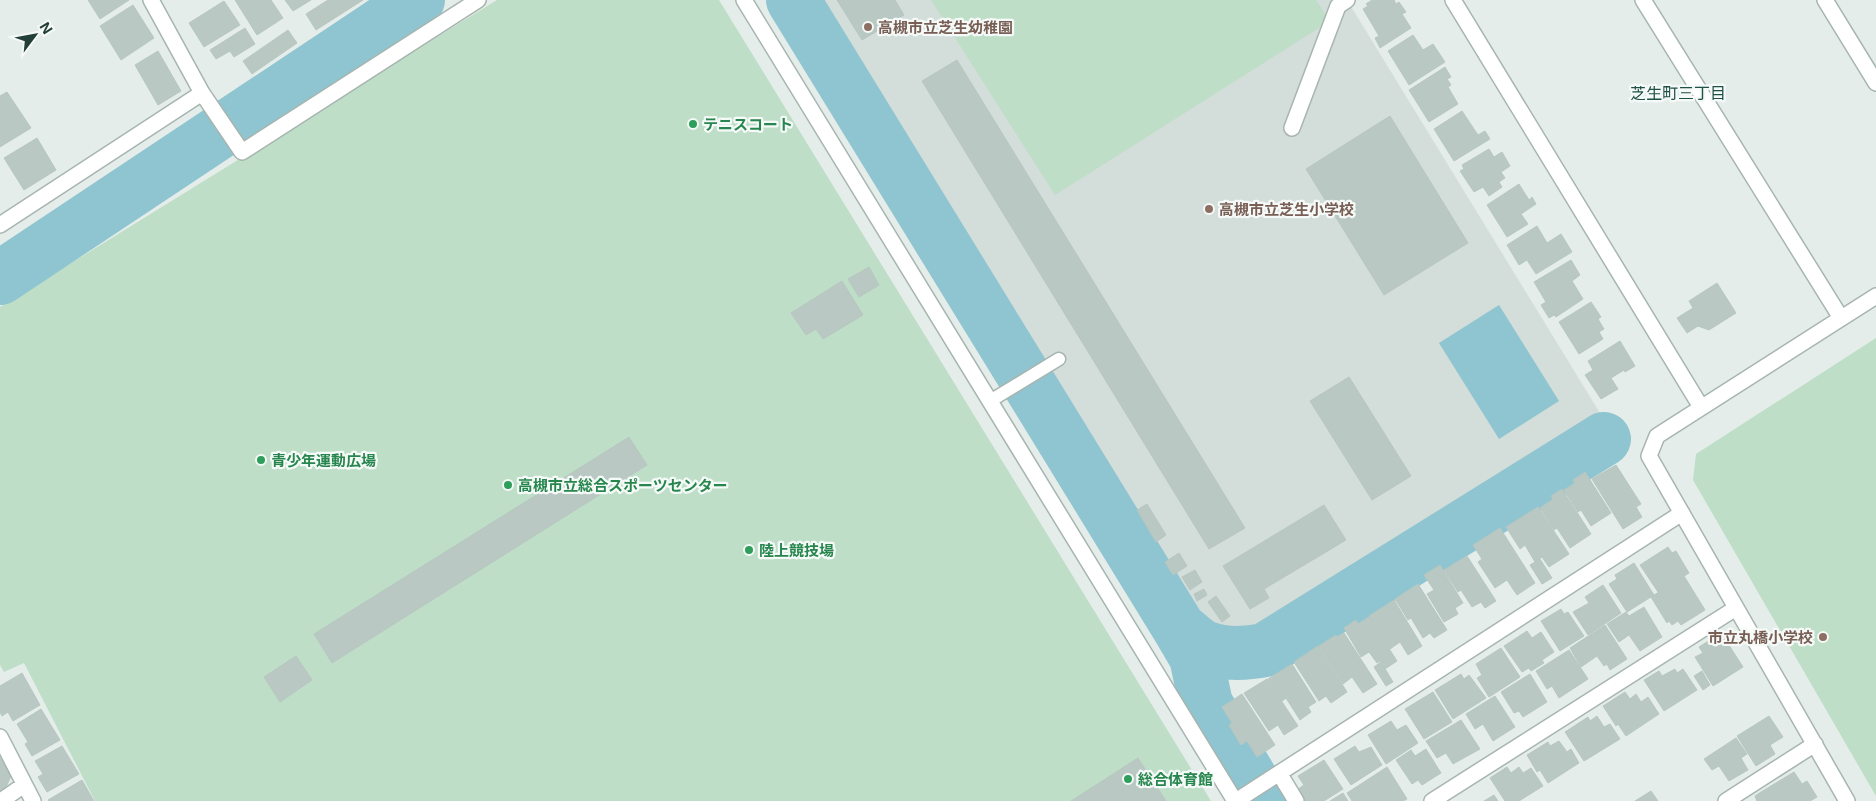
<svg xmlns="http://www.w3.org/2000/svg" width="1876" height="801" font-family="Inter,'Noto Sans JP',sans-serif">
	<rect width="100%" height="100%" fill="#e5edea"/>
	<!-- built -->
	<path fill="#d3ddd9" d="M 811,0 L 1347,0 L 1603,418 L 1268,632 L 1232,636 L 1200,619 Z"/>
	<!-- green -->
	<path fill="#bedec7" d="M 497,0 L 719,0 L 1211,801 L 95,801 L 24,663 L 4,672 L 0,665 L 0,307 Z
		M 931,0 L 1316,0 L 1330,21 L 1055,195 Z
		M 1876,338 L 1876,796 L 1693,480 L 1696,454 Z"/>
	<!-- water -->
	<path fill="#8fc5d0" d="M 1499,305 L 1559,401 L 1499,439 L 1439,343 Z"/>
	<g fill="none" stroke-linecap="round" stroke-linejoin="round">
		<!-- river -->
		<path stroke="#8fc5d0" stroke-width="54" d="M 793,0 L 1179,628 C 1187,634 1195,643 1204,647 C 1224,655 1245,654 1265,650 L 1604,439
			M 0,278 L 418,0
			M 1179,628 L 1196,657 L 1206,704 L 1264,801"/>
	</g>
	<!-- building -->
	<path fill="#bac8c3" stroke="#b7c7c1" d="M 88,0 L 129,0 L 100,19 Z
		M 235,0 L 271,0 L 283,18 L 257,35 Z
		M 285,0 L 311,0 L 293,11 Z
		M 328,0 L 363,0 L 316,30 L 306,14 Z
		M 837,0 L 895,0 L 904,15 L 862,40 Z
		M 1372,0 L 1394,0 L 1396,4 L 1399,2 L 1406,12 L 1402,14 L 1411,28 L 1380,48 L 1375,38 L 1379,36 L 1363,9 L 1368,6 L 1366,4 Z
		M 224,1 L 240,25 L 204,47 L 189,23 Z
		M 133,5 L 154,38 L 121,60 L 100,26 Z
		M 245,28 L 255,44 L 234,57 L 230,51 L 216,59 L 210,50 Z
		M 288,30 L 297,43 L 252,74 L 243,61 Z
		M 1413,35 L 1423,50 L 1433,44 L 1445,62 L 1409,85 L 1388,51 Z
		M 158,51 L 181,91 L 158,105 L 135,65 Z
		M 957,60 L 1245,528 L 1209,549 L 922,81 Z
		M 1445,67 L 1451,77 L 1447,79 L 1451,85 L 1448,87 L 1458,104 L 1429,122 L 1409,90 Z
		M 7,92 L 31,128 L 0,147 L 0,96 Z
		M 1462,111 L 1478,135 L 1485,131 L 1490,139 L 1454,161 L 1434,129 Z
		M 1390,116 L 1468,243 L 1384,295 L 1306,169 Z
		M 37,138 L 56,170 L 24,190 L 4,158 Z
		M 1489,149 L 1494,157 L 1502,152 L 1510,166 L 1501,172 L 1505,178 L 1499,182 L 1502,187 L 1489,196 L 1483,187 L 1474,192 L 1460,171 L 1464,169 L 1462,165 Z
		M 1519,184 L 1529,200 L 1532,197 L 1536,204 L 1521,214 L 1528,224 L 1507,237 L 1487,205 Z
		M 1537,226 L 1547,243 L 1561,234 L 1572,252 L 1536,274 L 1527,260 L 1519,265 L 1507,245 Z
		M 1571,260 L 1580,275 L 1572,281 L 1583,299 L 1556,317 L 1554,315 L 1549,318 L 1541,305 L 1546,302 L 1534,282 Z
		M 869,267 L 879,285 L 859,297 L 848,279 Z
		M 842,281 L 863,315 L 823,339 L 816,329 L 806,335 L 791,313 Z
		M 1717,283 L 1736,313 L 1709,330 L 1698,326 L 1687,333 L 1677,318 L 1693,308 L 1689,301 Z
		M 1591,302 L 1601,317 L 1598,319 L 1604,329 L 1599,332 L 1603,339 L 1579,354 L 1559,322 Z
		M 1620,341 L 1635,366 L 1625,372 L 1624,370 L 1611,378 L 1618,389 L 1601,399 L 1585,375 L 1593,370 L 1588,361 Z
		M 1349,377 L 1411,476 L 1372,500 L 1310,401 Z
		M 629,437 L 647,465 L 332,663 L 314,634 Z
		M 1616,465 L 1641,504 L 1636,507 L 1642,517 L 1623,529 L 1592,479 Z
		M 1585,472 L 1611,513 L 1591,526 L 1581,510 L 1578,512 L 1564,490 L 1575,483 L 1573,480 Z
		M 1562,489 L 1591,534 L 1570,548 L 1557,528 L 1554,530 L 1540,508 L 1553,499 L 1551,496 Z
		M 1147,504 L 1166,535 L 1156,542 L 1137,510 Z
		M 1324,505 L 1346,540 L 1264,589 L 1269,598 L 1250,609 L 1223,566 Z
		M 1538,507 L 1569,554 L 1549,567 L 1542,557 L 1535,562 L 1525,545 L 1520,549 L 1506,527 Z
		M 1500,528 L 1535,583 L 1517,595 L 1507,580 L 1495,588 L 1478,562 L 1482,559 L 1473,545 Z
		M 1668,547 L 1672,553 L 1676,551 L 1689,573 L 1658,592 L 1640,565 Z
		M 1179,553 L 1187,566 L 1173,575 L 1165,562 Z
		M 1467,556 L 1496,601 L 1485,608 L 1481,602 L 1472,607 L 1461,590 L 1458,592 L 1444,570 Z
		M 1540,559 L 1552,578 L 1542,584 L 1530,565 Z
		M 1634,563 L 1654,595 L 1627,612 L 1609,584 L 1617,579 L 1615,575 Z
		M 1440,565 L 1463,603 L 1455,608 L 1458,614 L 1444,622 L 1427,594 L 1434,590 L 1424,575 Z
		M 1195,570 L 1202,582 L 1190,590 L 1182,577 Z
		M 1684,576 L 1705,610 L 1681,625 L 1678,621 L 1672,625 L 1669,621 L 1667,623 L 1651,597 Z
		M 1418,584 L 1447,630 L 1434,638 L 1430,633 L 1423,638 L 1411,618 L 1408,620 L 1395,599 Z
		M 1603,585 L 1621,613 L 1588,635 L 1573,612 L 1589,603 L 1585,597 Z
		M 1204,589 L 1207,595 L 1197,601 L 1194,594 Z
		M 1216,596 L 1230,616 L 1222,622 L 1208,602 Z
		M 1394,600 L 1422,646 L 1408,655 L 1400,642 L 1390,649 L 1369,616 Z
		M 1644,607 L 1662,637 L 1640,651 L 1629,635 L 1619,642 L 1607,624 L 1626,612 L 1629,616 Z
		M 1561,609 L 1564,614 L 1568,612 L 1584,636 L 1560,651 L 1541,621 Z
		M 1369,617 L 1397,661 L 1385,669 L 1380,661 L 1377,663 L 1369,652 L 1361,657 L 1344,628 L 1356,620 L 1358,624 Z
		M 1605,625 L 1627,659 L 1610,670 L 1607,664 L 1604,666 L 1597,656 L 1581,667 L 1570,648 Z
		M 1527,631 L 1532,638 L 1541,632 L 1554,652 L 1542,660 L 1544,663 L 1531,671 L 1529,668 L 1522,672 L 1504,646 Z
		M 1344,633 L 1377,684 L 1363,693 L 1352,677 L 1343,684 L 1319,646 L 1336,635 L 1337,637 Z
		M 1718,635 L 1721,641 L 1725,639 L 1743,667 L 1713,686 L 1695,657 L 1703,653 L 1699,647 Z
		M 1318,646 L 1347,692 L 1331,703 L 1326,696 L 1319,701 L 1294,662 Z
		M 1501,648 L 1520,677 L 1489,697 L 1477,678 L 1482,675 L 1476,664 Z
		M 1569,650 L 1588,679 L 1559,698 L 1552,686 L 1547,689 L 1536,671 Z
		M 296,656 L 312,680 L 280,702 L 264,677 Z
		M 1381,662 L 1393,682 L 1386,686 L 1374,667 Z
		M 1292,664 L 1316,702 L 1308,707 L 1311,712 L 1300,720 L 1286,698 L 1282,701 L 1268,679 Z
		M 1675,669 L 1677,673 L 1683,669 L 1697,690 L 1664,711 L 1644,680 L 1659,671 L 1662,676 Z
		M 1702,671 L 1710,685 L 1703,690 L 1694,676 Z
		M 22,673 L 40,705 L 13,721 L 8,712 L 2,716 L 0,712 L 0,686 Z
		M 1461,674 L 1464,679 L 1469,675 L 1486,698 L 1453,719 L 1435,690 Z
		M 1530,674 L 1547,702 L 1523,717 L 1519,711 L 1514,713 L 1501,692 Z
		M 1267,679 L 1298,726 L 1284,735 L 1278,725 L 1269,731 L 1244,693 Z
		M 1433,692 L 1452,722 L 1424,739 L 1405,709 Z
		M 1625,692 L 1630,699 L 1636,694 L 1641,702 L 1648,697 L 1659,714 L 1626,736 L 1618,724 L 1616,726 L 1603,706 Z
		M 1242,694 L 1275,745 L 1257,757 L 1247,741 L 1241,745 L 1229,725 L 1232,723 L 1222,707 Z
		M 1495,696 L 1515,727 L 1493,741 L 1483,724 L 1475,729 L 1466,714 Z
		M 41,709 L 60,740 L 32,756 L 25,744 L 28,742 L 17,724 Z
		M 1597,716 L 1604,727 L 1610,724 L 1620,739 L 1584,761 L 1565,732 L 1588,717 L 1590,721 Z
		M 1769,716 L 1783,737 L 1770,745 L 1775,754 L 1756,766 L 1737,736 Z
		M 1461,720 L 1480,749 L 1453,764 L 1446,753 L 1437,758 L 1426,741 Z
		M 1391,721 L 1397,730 L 1406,725 L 1418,743 L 1386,764 L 1368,735 Z
		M 1736,738 L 1747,754 L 1741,758 L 1748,770 L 1729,781 L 1719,766 L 1712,770 L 1704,759 Z
		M 1559,741 L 1567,752 L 1571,749 L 1579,763 L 1548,783 L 1540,770 L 1537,772 L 1527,755 L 1548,742 L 1550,746 Z
		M 62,746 L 79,774 L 47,792 L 38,777 L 43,774 L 35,761 Z
		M 1355,746 L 1359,752 L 1371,747 L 1382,765 L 1351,785 L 1334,759 Z
		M 1426,749 L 1441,773 L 1422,785 L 1418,780 L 1412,784 L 1396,760 L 1411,750 L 1415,756 Z
		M 0,758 L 11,776 L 6,787 L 0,791 Z
		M 1138,758 L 1166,801 L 1071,801 Z
		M 1324,760 L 1343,789 L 1324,801 L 1304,801 L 1297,790 L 1304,785 L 1298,776 Z
		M 1387,767 L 1407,799 L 1403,801 L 1352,801 L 1347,793 Z
		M 1507,767 L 1511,773 L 1519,767 L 1523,773 L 1531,768 L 1543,786 L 1519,801 L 1505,801 L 1490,778 Z
		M 1794,772 L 1802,784 L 1807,781 L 1817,797 L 1810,801 L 1767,801 L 1761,792 Z
		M 82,780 L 94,801 L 49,801 L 48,800 Z
		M 1651,791 L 1658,801 L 1635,801 Z
		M 1761,792 L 1767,801 L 1757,801 L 1755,796 Z
		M 1343,793 L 1348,801 L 1330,801 Z
		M 1494,795 L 1498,801 L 1484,801 Z"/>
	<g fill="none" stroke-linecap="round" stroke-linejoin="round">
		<defs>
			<path id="lane" d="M 990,401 L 1059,359"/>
			<path id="street" d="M 151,0 L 202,93 L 242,152 L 478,0
				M 744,0 L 1235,801
				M 1453,0 L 1701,407
				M 1643,0 L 1841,318
				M 1825,0 L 1876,83
				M 1292,128 L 1338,6 L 1347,0
				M 0,225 L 202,93
				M 0,737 L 33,801
				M 1279,773 L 1296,801
				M 1,801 L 24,785
				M 1236,801 L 1682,513
				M 1432,801 L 1736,608
				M 1726,801 L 1815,744
				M 1847,801 L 1649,456 L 1657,436 L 1876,296"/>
		</defs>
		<!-- lane casing -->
		<use href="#lane" stroke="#a7b5b1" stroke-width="15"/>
		<!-- street casing -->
		<use href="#street" stroke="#a7b5b1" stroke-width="18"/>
		<!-- lane -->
		<use href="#lane" stroke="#fff" stroke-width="12"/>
		<!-- street -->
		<use href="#street" stroke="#fff" stroke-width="15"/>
	</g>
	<!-- markers -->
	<g fill="#8d6e63" stroke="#f5faf8" stroke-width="2">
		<circle cx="868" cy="27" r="5"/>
		<circle cx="1209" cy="209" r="5"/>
		<circle cx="1823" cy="637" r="5"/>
	</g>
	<g fill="#2e9e5b" stroke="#f5faf8" stroke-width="2">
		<circle cx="693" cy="124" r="5"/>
		<circle cx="261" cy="460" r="5"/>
		<circle cx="508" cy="485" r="5"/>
		<circle cx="749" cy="550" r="5"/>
		<circle cx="1128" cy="779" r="5"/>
	</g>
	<g text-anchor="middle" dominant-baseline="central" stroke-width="4.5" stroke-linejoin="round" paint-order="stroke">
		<!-- education labels -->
		<g font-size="15" font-weight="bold" fill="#785e54" stroke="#f5faf8" text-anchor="start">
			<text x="878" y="27">高槻市立芝生幼稚園</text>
			<text x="1219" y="209">高槻市立芝生小学校</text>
			<text x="1813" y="637" text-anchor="end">市立丸橋小学校</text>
		</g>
		<!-- leisure labels -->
		<g font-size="15" font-weight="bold" fill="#27864d" stroke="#f5faf8" text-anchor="start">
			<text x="703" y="124">テニスコート</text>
			<text x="271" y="460">青少年運動広場</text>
			<text x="518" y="485">高槻市立総合スポーツセンター</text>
			<text x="759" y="550">陸上競技場</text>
			<text x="1138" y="779">総合体育館</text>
		</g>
		<!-- neighbourhood labels -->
		<g font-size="16" fill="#205146" stroke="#f5faf8">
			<text x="1678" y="93">芝生町三丁目</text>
		</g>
	</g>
	<!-- north arrow -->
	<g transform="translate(35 35) rotate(58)" stroke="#f5faf8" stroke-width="4" paint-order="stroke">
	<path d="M0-4L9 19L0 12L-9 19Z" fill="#243f38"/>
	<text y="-8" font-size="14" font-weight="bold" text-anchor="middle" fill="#243f38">N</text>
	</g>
</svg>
